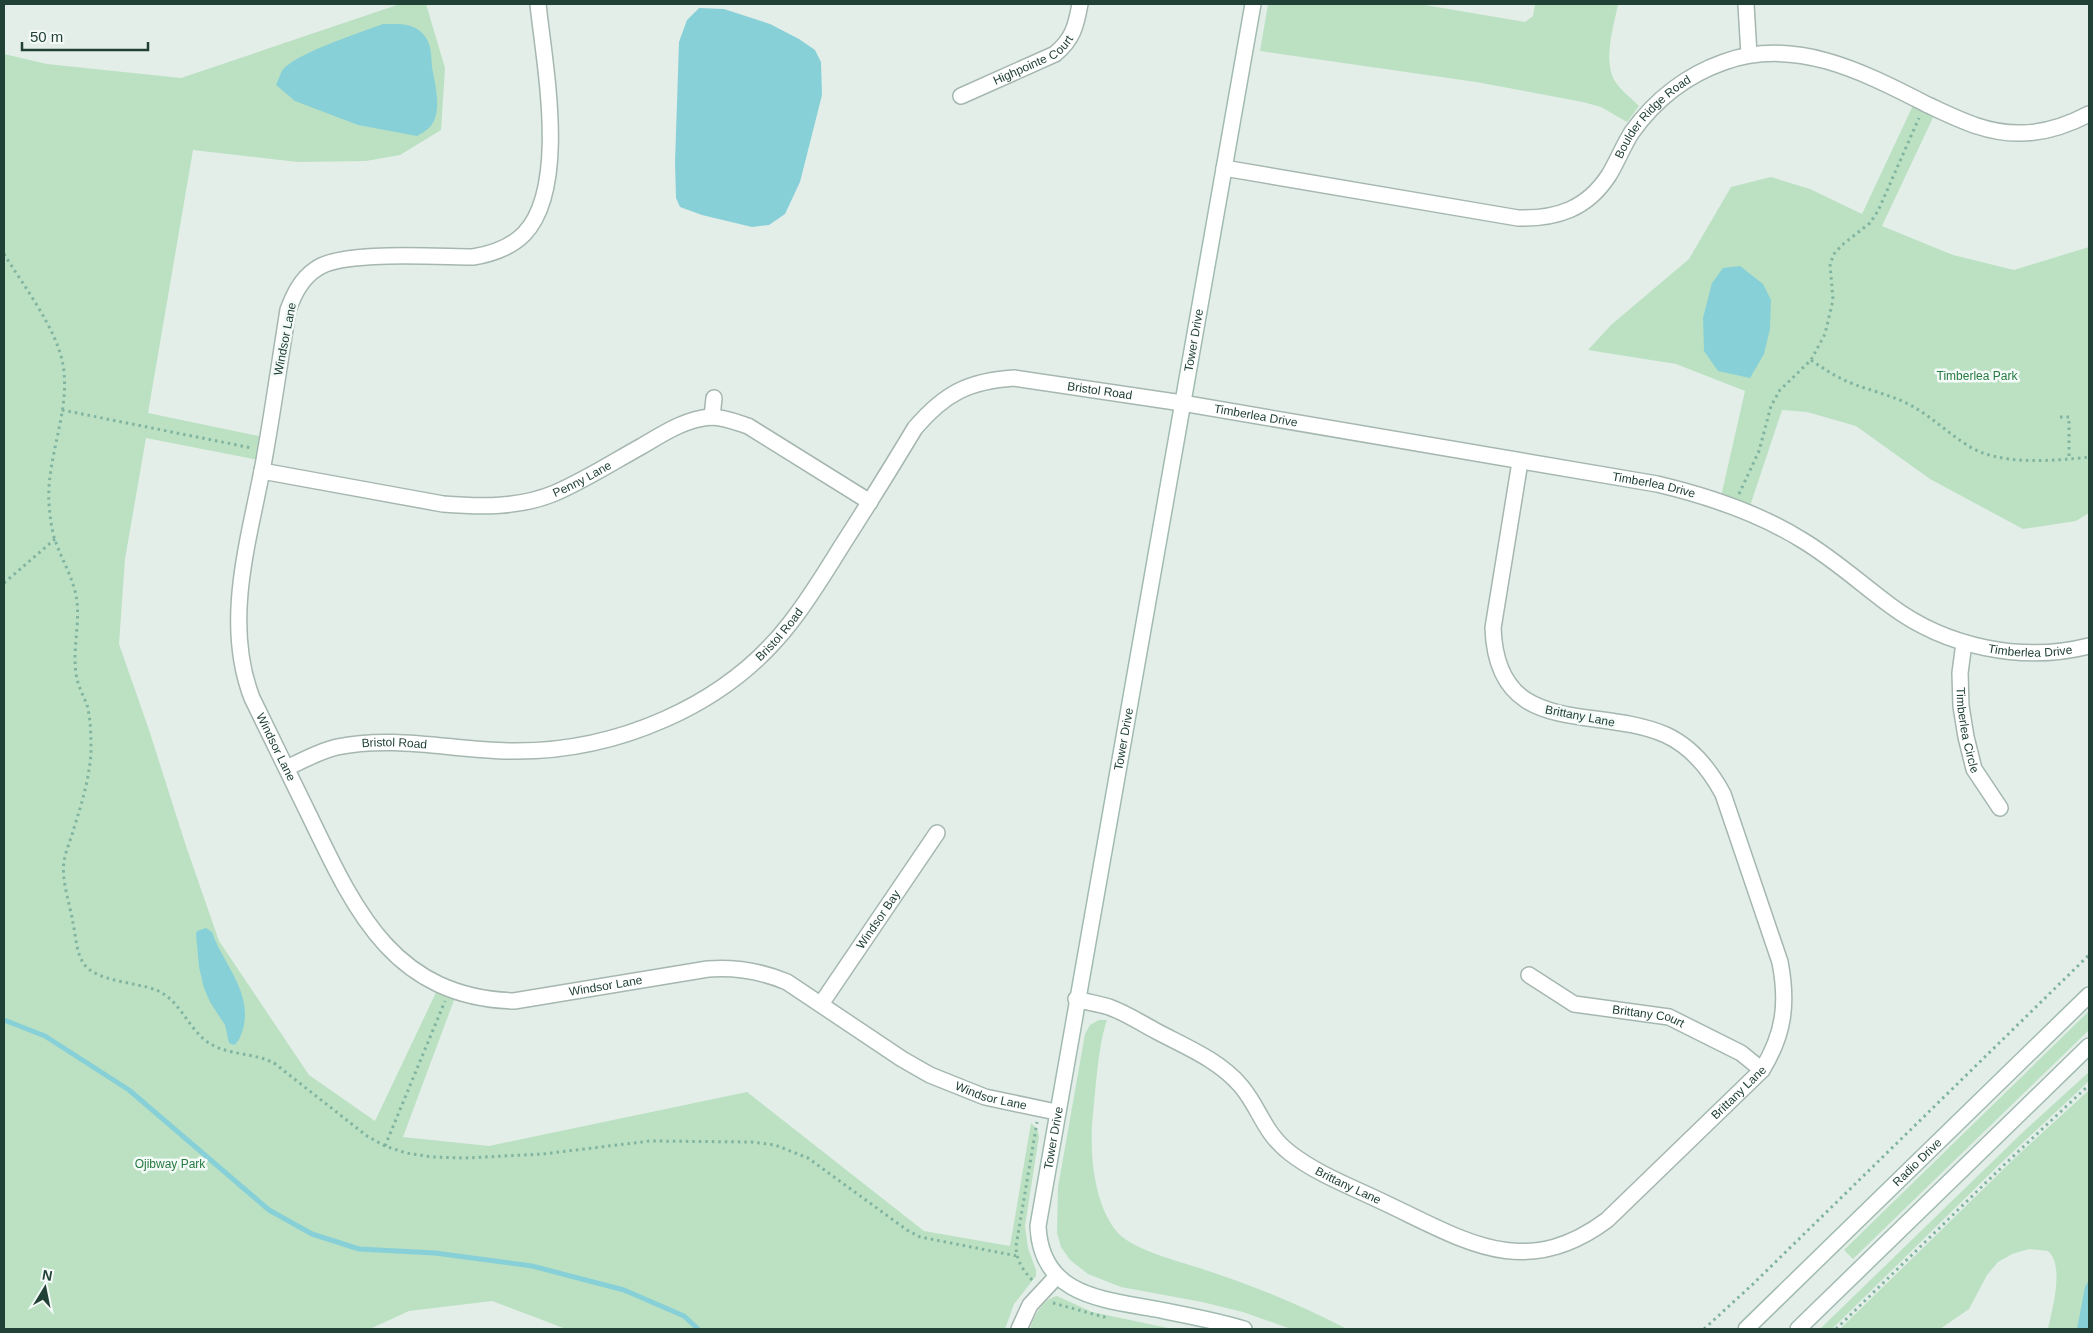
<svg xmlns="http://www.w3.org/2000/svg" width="2093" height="1333" font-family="Arial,sans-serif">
	<rect width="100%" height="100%" fill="#e3eee9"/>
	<!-- green -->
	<path fill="#bbe1c2" d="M 400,4 L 426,4 L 445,68 L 441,130 L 400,155 L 366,161 L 298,162 L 193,150 L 148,413 L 268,438 L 264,461 L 146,438 L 125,559 L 119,644 L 149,730 L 186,846 L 219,941 L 309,1075 L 375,1121 L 440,984 L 457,992 L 403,1137 L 489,1146 L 747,1092 L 924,1231 L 1010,1246 L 1031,1123 L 1037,1129 L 1039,1136 L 1025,1226 L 1028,1248 L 1036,1270 L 1036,1276 L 1014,1304 L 1005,1329 L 566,1329 L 492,1301 L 409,1311 L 370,1329 L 4,1329 L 4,54 L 47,64 L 181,78 Z
		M 1268,4 L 1419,4 L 1525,22 L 1533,16 L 1535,4 L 1618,4 C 1614,27 1601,63 1617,84 C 1623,92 1632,99 1639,106 L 1627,122 L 1601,107 L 1583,102 L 1476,82 L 1260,51 Z
		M 1916,99 L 1937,109 L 1882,226 L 1953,255 L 2014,270 L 2089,247 L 2089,513 L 2076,521 L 2023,529 L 1930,479 L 1856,426 L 1807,412 L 1782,410 L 1748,512 L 1720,501 L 1745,391 L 1676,364 L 1588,350 L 1611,325 L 1689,259 L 1731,187 L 1771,177 L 1810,189 L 1862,214 Z
		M 2089,1011 L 2089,1030 L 1853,1259 L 1844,1250 Z
		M 1099,1020 L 1107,1020 C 1098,1046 1096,1087 1093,1114 C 1089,1150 1093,1206 1119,1234 C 1138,1253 1191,1264 1217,1274 C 1262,1289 1305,1307 1347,1329 L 1291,1329 L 1243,1312 L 1202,1302 L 1121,1287 L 1088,1274 L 1070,1260 L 1061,1247 L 1057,1233 L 1058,1187 L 1085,1034 L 1090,1025 Z
		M 2089,1072 L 2089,1081 L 2000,1164 L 1832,1329 L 1820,1329 L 2023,1132 Z
		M 2089,1090 L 2089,1329 L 2048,1329 C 2052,1309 2065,1266 2048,1251 L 2029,1249 L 2012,1254 L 1998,1262 L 1987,1275 L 1969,1309 L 1940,1329 L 1840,1329 L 2018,1155 Z
		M 1057,1296 L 1092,1312 L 1173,1329 L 1030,1329 C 1034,1316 1043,1299 1057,1296 Z"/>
	<!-- water -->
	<path fill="#88d0d7" d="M 699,8 L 724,9 L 770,24 L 799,39 L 815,50 L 821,62 L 822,95 L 800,182 L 785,214 L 769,225 L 752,227 L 702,215 L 680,207 L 676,198 L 675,163 L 679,42 L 687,20 Z
		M 383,24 C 397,24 413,22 423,34 C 432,43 431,56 432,67 C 435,85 443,112 430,127 C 426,131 421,134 417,136 L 358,125 L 295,101 L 276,85 C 278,80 280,75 282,71 C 293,54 362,32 383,24 Z
		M 1740,266 L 1763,284 L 1771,300 L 1770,329 L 1764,354 L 1750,378 L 1718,371 L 1704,351 L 1703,318 L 1712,283 L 1723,268 Z
		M 206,928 L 212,932 C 223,964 253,992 243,1029 C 241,1035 239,1042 234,1045 L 229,1043 L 225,1025 L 210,1002 L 204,988 L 199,967 L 196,934 L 197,931 Z
		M 2089,1280 L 2089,1329 L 2077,1329 L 2085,1287 Z"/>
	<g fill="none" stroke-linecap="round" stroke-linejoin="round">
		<!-- stream -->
		<path stroke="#88d0d7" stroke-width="5" d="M 4,1020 L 45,1036 L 129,1090 L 269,1210 L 312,1234 L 359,1249 L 435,1253 L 532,1266 L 624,1290 L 684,1316 L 698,1329"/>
		<defs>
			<g id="street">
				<path id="s1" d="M 538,4 C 544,63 569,187 524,234 C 510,248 492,254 473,257 C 438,257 341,250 316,269 C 301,279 294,294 288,310 C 280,360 273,410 264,460 C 250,538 222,620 252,698 C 272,739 292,780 312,821 C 357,915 396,997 514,1001 L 708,969 C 737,967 761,971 787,982 L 902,1059 L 930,1075 L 985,1097 L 1056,1112"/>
				<path d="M 1746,4 L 1749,55"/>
				<path id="s2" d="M 961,96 L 1055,54 C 1073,39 1076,26 1080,4"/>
				<path id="s3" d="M 1224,168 L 1518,218 C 1557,219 1587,209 1609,175 C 1617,162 1623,146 1632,132 C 1655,100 1687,75 1724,62 C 1796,36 1865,73 1928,105 C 1958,119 1987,134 2021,133 C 2045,133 2068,125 2089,114"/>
				<path d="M 712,417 L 714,398"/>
				<path id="s4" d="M 262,471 L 443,504 C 481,507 519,508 555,493 C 585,480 613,462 642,446 C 664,433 685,419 711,417 C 723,417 736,422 748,426 L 870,502"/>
				<path id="s5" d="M 1964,643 L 1960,673 L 1961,706 L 1966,737 L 1974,769 L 2000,808"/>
				<path id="s6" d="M 287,768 C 303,760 320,751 337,747 C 394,735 452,750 509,751 C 614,753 726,707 791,622 C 809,599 825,573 841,547 C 866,508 891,468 915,428 C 945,393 969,381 1014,378 L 1182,403 L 1657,484 C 1708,496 1757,512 1802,540 C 1834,559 1861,584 1891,606 C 1946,647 2022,663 2089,646"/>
				<path id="s7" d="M 1529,975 L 1574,1004 L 1669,1017 L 1741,1053 L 1762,1070"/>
				<path id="s8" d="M 1076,999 C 1087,1002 1099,1004 1109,1007 C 1126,1013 1141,1023 1156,1031 C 1186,1047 1219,1060 1241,1086 C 1261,1110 1263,1132 1290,1153 C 1317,1174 1352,1187 1383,1202 C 1464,1240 1524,1282 1607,1220 L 1762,1070 C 1784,1034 1788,1004 1780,962 L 1723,794 C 1710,770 1692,747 1666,735 C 1595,704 1497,740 1493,628 L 1520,462"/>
				<path id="s9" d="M 821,1004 L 937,833"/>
				<path d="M 1019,1329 L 1030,1305 L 1057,1276"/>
			</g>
			<g id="secondary">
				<path id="s10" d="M 1244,1329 C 1214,1320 1185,1315 1155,1309 C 1100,1299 1041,1295 1038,1226 L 1253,4"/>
				<path id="s11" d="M 1746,1329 L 2089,995"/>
				<path d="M 1798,1329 L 2089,1046"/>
			</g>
		</defs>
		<!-- street casing -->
		<use href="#street" stroke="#a5b7b0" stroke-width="18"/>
		<!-- secondary casing -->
		<use href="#secondary" stroke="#a1bbb0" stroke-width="18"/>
		<!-- path -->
		<path stroke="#81b4a0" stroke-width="3" stroke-dasharray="2.5 4" stroke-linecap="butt" d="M 4,254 C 23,285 57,329 63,365 C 71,411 46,457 49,504 C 50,515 51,526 54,537 C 60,556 70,572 75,591 C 82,618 72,646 76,673 C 77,684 83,695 87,705 C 91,720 91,737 91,753 C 89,779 82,803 74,828 C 71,839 66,850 64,861 C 61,880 70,904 73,923 C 76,936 76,953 84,964 C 97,982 136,982 156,990 C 179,999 187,1026 206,1041 C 226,1056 253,1052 274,1063 L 367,1136 L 385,1146 L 406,1153 L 432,1157 L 465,1158 L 543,1154 L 650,1141 L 752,1142 L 775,1145 L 808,1158 L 907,1230 L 920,1237 L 1017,1256
			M 1811,360 C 1824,369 1836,377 1851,383 C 1868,390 1887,394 1904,402 C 1928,413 1945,431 1967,445 C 1998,466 2053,461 2089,457
			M 62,410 L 252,448
			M 2060,417 L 2069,417 L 2069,459
			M 1739,494 L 1759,451 L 1771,406 L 1780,390 L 1811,360 L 1825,334 L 1833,300 L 1830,264 L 1834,254 L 1842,245 L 1870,223 L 1878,211 L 1919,118
			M 4,583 L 55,539
			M 385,1146 L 445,1001
			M 1032,1280 C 1023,1270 1016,1260 1016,1246 L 1037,1122
			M 1053,1303 L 1104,1317 L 1106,1315
			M 1704,1329 L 1753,1284 L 2089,955
			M 1836,1329 L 2005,1164 L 2089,1085"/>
		<!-- street -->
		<use href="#street" stroke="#fff" stroke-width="15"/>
		<!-- secondary -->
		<use href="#secondary" stroke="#fff" stroke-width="15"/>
	</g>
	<g text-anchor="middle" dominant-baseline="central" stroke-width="5" stroke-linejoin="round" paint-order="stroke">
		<!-- street labels -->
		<g font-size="12" fill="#214136" stroke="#f4faf7">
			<text stroke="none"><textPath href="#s2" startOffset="81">Highpointe Court</textPath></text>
			<text stroke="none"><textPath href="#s3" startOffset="478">Boulder Ridge Road</textPath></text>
			<text transform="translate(285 339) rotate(-79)">Windsor Lane</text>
			<text stroke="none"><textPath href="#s10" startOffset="1150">Tower Drive</textPath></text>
			<text stroke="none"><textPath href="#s6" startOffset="980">Bristol Road</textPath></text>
			<text stroke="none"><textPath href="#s6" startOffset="1138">Timberlea Drive</textPath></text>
			<text stroke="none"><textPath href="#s4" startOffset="328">Penny Lane</textPath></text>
			<text stroke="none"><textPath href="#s6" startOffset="1542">Timberlea Drive</textPath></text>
			<text stroke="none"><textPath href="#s6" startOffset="531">Bristol Road</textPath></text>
			<text stroke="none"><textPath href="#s6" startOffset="1961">Timberlea Drive</textPath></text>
			<text transform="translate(1580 716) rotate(11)">Brittany Lane</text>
			<text stroke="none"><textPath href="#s5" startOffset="88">Timberlea Circle</textPath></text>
			<text stroke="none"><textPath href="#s10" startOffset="745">Tower Drive</textPath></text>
			<text stroke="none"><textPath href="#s6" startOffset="112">Bristol Road</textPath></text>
			<text stroke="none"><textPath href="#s1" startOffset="951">Windsor Lane</textPath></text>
			<text stroke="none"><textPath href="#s9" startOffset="102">Windsor Bay</textPath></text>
			<text stroke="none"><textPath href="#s1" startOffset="1415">Windsor Lane</textPath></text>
			<text stroke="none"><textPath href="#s7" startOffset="129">Brittany Court</textPath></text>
			<text stroke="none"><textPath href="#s8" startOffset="802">Brittany Lane</textPath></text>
			<text stroke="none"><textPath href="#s1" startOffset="1835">Windsor Lane</textPath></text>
			<text stroke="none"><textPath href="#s10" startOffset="340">Tower Drive</textPath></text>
			<text stroke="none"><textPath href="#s11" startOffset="239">Radio Drive</textPath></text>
			<text stroke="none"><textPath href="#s8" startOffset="339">Brittany Lane</textPath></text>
		</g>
		<!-- park labels -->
		<g font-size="12" fill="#287b42" stroke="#f4faf7">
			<text x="1977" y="376">Timberlea Park</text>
			<text x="170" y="1164">Ojibway Park</text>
		</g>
	</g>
	<!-- border -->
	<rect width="2093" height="1333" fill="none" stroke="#214136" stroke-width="10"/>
	<!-- north arrow -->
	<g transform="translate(45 1288) rotate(10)" stroke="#f4faf7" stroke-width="4" paint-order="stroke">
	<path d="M0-4L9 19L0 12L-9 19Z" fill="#214136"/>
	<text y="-8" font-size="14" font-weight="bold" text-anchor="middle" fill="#214136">N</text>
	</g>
	<!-- scale -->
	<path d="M22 42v8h126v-8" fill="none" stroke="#214136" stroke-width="2.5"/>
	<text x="30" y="42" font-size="15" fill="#214136" stroke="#f4faf7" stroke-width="4" paint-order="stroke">50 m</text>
</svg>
